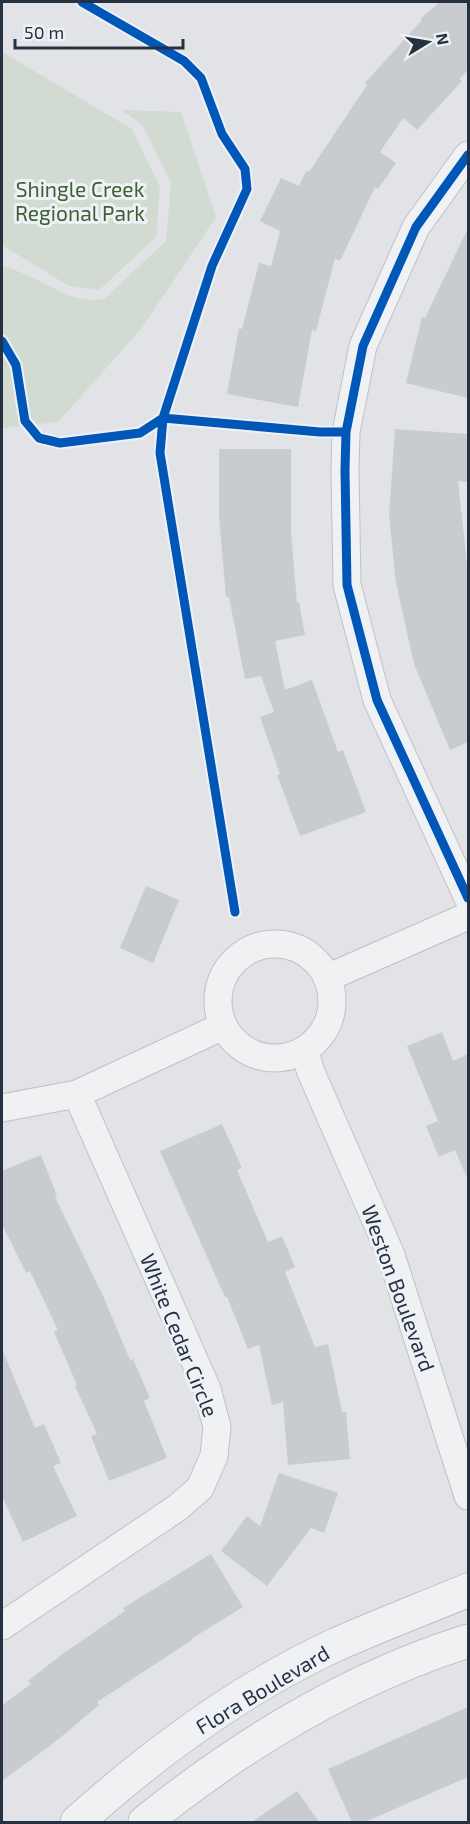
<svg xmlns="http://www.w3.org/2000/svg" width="470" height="1824" font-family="'Exo 2',sans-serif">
	<rect width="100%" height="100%" fill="#e1e3e6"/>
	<!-- green -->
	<path fill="#d2dbd1" d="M 2,52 L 132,129 L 160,187 L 156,237 L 99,290 L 69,286 L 2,245 Z
		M 121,110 L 181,112 L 216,217 L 141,329 L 58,422 L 2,428 L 2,265 C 15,270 28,275 41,282 C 63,292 77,303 104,299 L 166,241 L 171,183 L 142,124 Z"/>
	<!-- building -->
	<path fill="#c9cccf" d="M 440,2 L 468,2 L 468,70 L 459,79 L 462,81 L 417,130 L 403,118 L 380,152 L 396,163 L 378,189 L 375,187 L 340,261 L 335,258 L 316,331 L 312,330 L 298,407 L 227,394 L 239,328 L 242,329 L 259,263 L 271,266 L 280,231 L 260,221 L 281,178 L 299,186 L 306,171 L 309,172 L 367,85 L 365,83 L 422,20 L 420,19 Z
		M 468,228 L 468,398 L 406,383 L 422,317 L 425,318 Z
		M 395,429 L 468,434 L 468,482 L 458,481 L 468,574 L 468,742 L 450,750 L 414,664 L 396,583 L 389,516 Z
		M 219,449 L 291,449 L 291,532 L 297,603 L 299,602 L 305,635 L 275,641 L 285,690 L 312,680 L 338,752 L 343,750 L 366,812 L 300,836 L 277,775 L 280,774 L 260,717 L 274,712 L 261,676 L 245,679 L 229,597 L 226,597 L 219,516 Z
		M 146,886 L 179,900 L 153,963 L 120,948 Z
		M 442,1032 L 453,1061 L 468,1054 L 468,1180 L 455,1150 L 439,1157 L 426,1126 L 438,1121 L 407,1046 Z
		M 222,1124 L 242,1168 L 237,1170 L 268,1242 L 282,1236 L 295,1267 L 285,1272 L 315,1347 L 328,1344 L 342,1412 L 346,1412 L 350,1459 L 288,1465 L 283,1402 L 272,1405 L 259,1345 L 248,1349 L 227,1297 L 225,1297 L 160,1151 Z
		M 41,1155 L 57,1196 L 55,1197 L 104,1298 L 130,1360 L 133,1359 L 150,1398 L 144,1401 L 167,1458 L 109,1481 L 91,1436 L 97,1434 L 75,1386 L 77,1385 L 54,1332 L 58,1330 L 30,1271 L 26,1273 L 2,1224 L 2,1171 Z
		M 2,1349 L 35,1428 L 44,1424 L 61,1463 L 53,1466 L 77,1516 L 23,1542 L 2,1496 Z
		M 279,1473 L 338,1493 L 324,1533 L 311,1528 L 267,1586 L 221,1551 L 247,1516 L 260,1526 Z
		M 211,1554 L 243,1607 L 191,1639 L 192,1640 L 97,1702 L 99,1705 L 55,1742 L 2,1781 L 2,1705 L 31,1684 L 28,1681 L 61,1655 L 125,1611 L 123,1608 Z
		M 468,1707 L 468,1777 L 365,1822 L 352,1822 L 328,1769 Z
		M 297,1791 L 319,1822 L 252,1822 Z"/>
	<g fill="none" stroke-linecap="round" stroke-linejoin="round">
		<defs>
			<path id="minor" d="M 468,155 L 416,227 L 363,346 L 346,432 L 345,470 L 347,585 L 377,700 L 468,898
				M218 1001a57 57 0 1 1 114 0a57 57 0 1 1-114 0Z
				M 327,978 L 468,916
				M 305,1050 L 310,1070 L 391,1255 L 468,1496
				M 2,1108 L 77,1094 L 223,1026
				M 2,1626 L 177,1508 L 200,1488 L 214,1456 L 217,1427 L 207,1389 L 77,1094"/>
			<path id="tertiary" d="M 77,1822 C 153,1754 239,1690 333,1646 C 377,1626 423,1609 468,1590
				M 145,1822 C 242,1744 350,1678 468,1641"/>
		</defs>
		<!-- minor casing -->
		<use href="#minor" stroke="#bfc1c4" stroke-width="29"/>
		<!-- tertiary casing -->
		<use href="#tertiary" stroke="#bfc1c4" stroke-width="35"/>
		<!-- minor -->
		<use href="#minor" stroke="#f0f1f3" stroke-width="27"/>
		<!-- tertiary -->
		<use href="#tertiary" stroke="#f0f1f3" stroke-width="33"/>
		<defs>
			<path id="cycleway" d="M 468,155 L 416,227 L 363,346 L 346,432 L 345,470 L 347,585 L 377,700 L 468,898
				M 2,341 L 16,365 L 25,421 L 39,438 L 60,443 L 140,433 L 163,418 L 212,266 L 247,189 L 245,169 L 222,134 L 201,78 L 184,61 L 82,2
				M 235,912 L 160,453 L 163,418 L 320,432 L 346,432"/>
		</defs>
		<!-- cycleway casing -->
		<use href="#cycleway" stroke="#eef2f7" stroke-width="13"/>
		<!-- cycleway -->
		<use href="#cycleway" stroke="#0057b8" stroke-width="9"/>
	</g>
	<g text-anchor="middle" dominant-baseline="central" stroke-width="6" stroke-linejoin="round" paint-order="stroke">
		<!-- park labels -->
		<g font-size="21" fill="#3d5f32" stroke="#eef2f7">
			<text x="80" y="188">Shingle Creek<tspan x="80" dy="24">Regional Park</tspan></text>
		</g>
		<!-- street labels -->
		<g font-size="21" fill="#263242" stroke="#eef2f7">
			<text transform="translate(399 1288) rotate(70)">Weston Boulevard</text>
			<text transform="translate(180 1335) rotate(68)">White Cedar Circle</text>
			<text transform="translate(262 1689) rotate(-31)">Flora Boulevard</text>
		</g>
	</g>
	<!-- border -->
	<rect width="470" height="1824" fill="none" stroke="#263242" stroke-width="6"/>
	<!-- north arrow -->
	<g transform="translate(428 42) rotate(79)" stroke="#eef2f7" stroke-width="4.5" paint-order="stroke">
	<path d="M0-4.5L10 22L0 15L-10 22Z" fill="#263242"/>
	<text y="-9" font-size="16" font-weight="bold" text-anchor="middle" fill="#263242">N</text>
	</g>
	<!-- scale -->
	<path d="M15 39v9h168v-9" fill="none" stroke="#263242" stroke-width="3"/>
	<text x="24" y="39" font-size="18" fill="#263242" stroke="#eef2f7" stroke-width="4.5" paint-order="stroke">50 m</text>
</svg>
